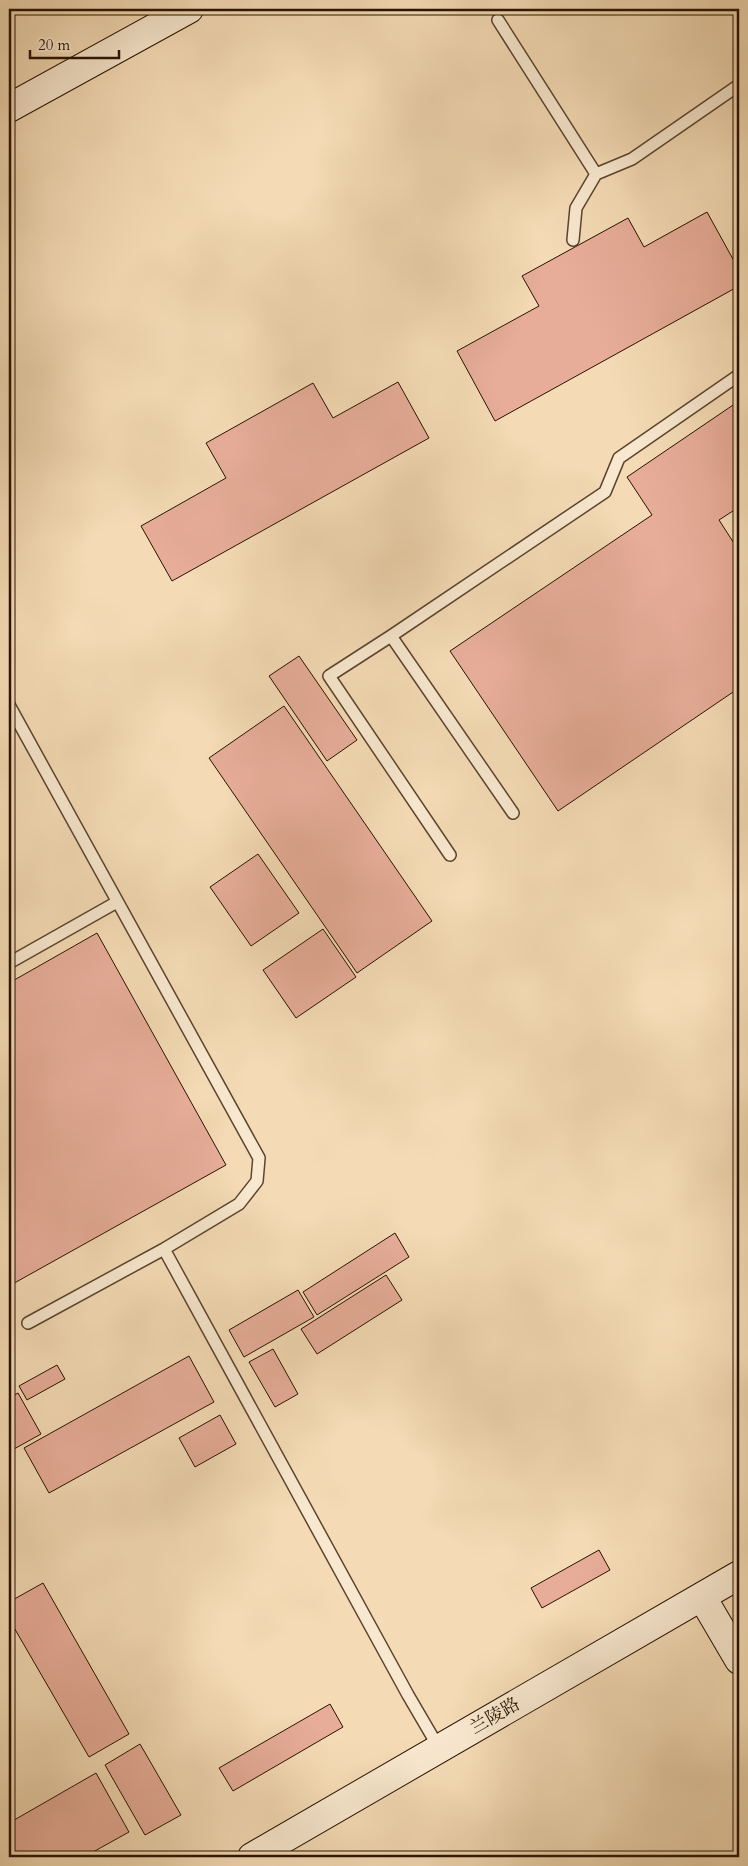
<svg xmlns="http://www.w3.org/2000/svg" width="748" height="1866" font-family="Cardo,'Noto Serif SC',serif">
	<rect width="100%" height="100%" fill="#f4dbb5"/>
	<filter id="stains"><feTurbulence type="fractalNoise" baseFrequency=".004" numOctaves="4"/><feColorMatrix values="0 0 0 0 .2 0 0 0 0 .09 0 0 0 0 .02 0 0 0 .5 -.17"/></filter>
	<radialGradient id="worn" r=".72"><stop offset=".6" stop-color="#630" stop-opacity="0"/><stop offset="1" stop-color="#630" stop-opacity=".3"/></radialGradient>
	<!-- building -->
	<path fill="#e7ad99" stroke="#291200" d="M 707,212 L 739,270 L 739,286 L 495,421 L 457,351 L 539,306 L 522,276 L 628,218 L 644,247 Z
		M 398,382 L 429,438 L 172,581 L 141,526 L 226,478 L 206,443 L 313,383 L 333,418 Z
		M 739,401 L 739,507 L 719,520 L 739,551 L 739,688 L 558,811 L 450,651 L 652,515 L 627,477 Z
		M 299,656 L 357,740 L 327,761 L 269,676 Z
		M 284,706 L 432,921 L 357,973 L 209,758 Z
		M 258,854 L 299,913 L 251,946 L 210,887 Z
		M 323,929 L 356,977 L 296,1018 L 263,970 Z
		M 97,933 L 226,1165 L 9,1286 L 9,983 Z
		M 395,1233 L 409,1257 L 317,1315 L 303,1292 Z
		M 386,1275 L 402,1300 L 317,1354 L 301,1329 Z
		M 298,1290 L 314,1317 L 244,1357 L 229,1330 Z
		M 273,1349 L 298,1394 L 275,1407 L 249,1362 Z
		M 189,1356 L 214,1402 L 49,1493 L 24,1448 Z
		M 57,1365 L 65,1379 L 27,1400 L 19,1386 Z
		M 18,1393 L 41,1434 L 14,1449 L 9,1439 L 9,1398 Z
		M 220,1415 L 236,1444 L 195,1467 L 179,1438 Z
		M 599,1550 L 610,1570 L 542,1608 L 531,1588 Z
		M 43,1583 L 129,1734 L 89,1757 L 9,1619 L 9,1602 Z
		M 330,1704 L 343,1727 L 233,1791 L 219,1768 Z
		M 140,1744 L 181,1815 L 145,1835 L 105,1765 Z
		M 96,1773 L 129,1832 L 84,1857 L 9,1857 L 9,1823 Z"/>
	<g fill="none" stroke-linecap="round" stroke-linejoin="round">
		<defs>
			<path id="lane" d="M 498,20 L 596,174
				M 573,240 L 576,208 L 596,174 L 632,159 L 739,85
				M 391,636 L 513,813
				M 9,705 L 259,1158 L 257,1181 L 239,1204 L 164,1249 L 28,1323
				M 450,855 L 329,676 L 391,636 L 605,492 L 619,458 L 739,375
				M 9,963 L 117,902
				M 164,1249 L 408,1695 L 439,1748"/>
			<path id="secondary" d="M 9,108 L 189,9
				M 702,1597 L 739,1660
				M 252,1857 L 739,1575"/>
		</defs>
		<!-- lane casing -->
		<use href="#lane" stroke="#5c442d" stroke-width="14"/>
		<!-- secondary casing -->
		<use href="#secondary" stroke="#291200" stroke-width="30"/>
		<!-- lane -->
		<use href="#lane" stroke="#f8e8cf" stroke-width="11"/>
		<!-- secondary -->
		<use href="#secondary" stroke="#f8e8cf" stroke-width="28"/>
	</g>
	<g text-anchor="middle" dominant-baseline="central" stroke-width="4.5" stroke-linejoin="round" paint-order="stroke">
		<!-- street labels -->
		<g font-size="18" fill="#291200" stroke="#f8e8cf">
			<text transform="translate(495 1716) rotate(-30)">兰陵路</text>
		</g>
	</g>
	<!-- margin -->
	<rect width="748" height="1866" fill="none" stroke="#f4dbb5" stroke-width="30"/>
	<rect x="10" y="10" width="728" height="1846" fill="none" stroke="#291200" stroke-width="2.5"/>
	<rect x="15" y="15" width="718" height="1836" fill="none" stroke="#291200"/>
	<!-- scale -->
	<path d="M30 50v8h89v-8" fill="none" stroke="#291200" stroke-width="2.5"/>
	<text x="38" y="50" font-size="15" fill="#291200" stroke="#f8e8cf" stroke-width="4" paint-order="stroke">20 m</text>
	<rect width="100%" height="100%" filter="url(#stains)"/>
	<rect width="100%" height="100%" fill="url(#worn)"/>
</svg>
